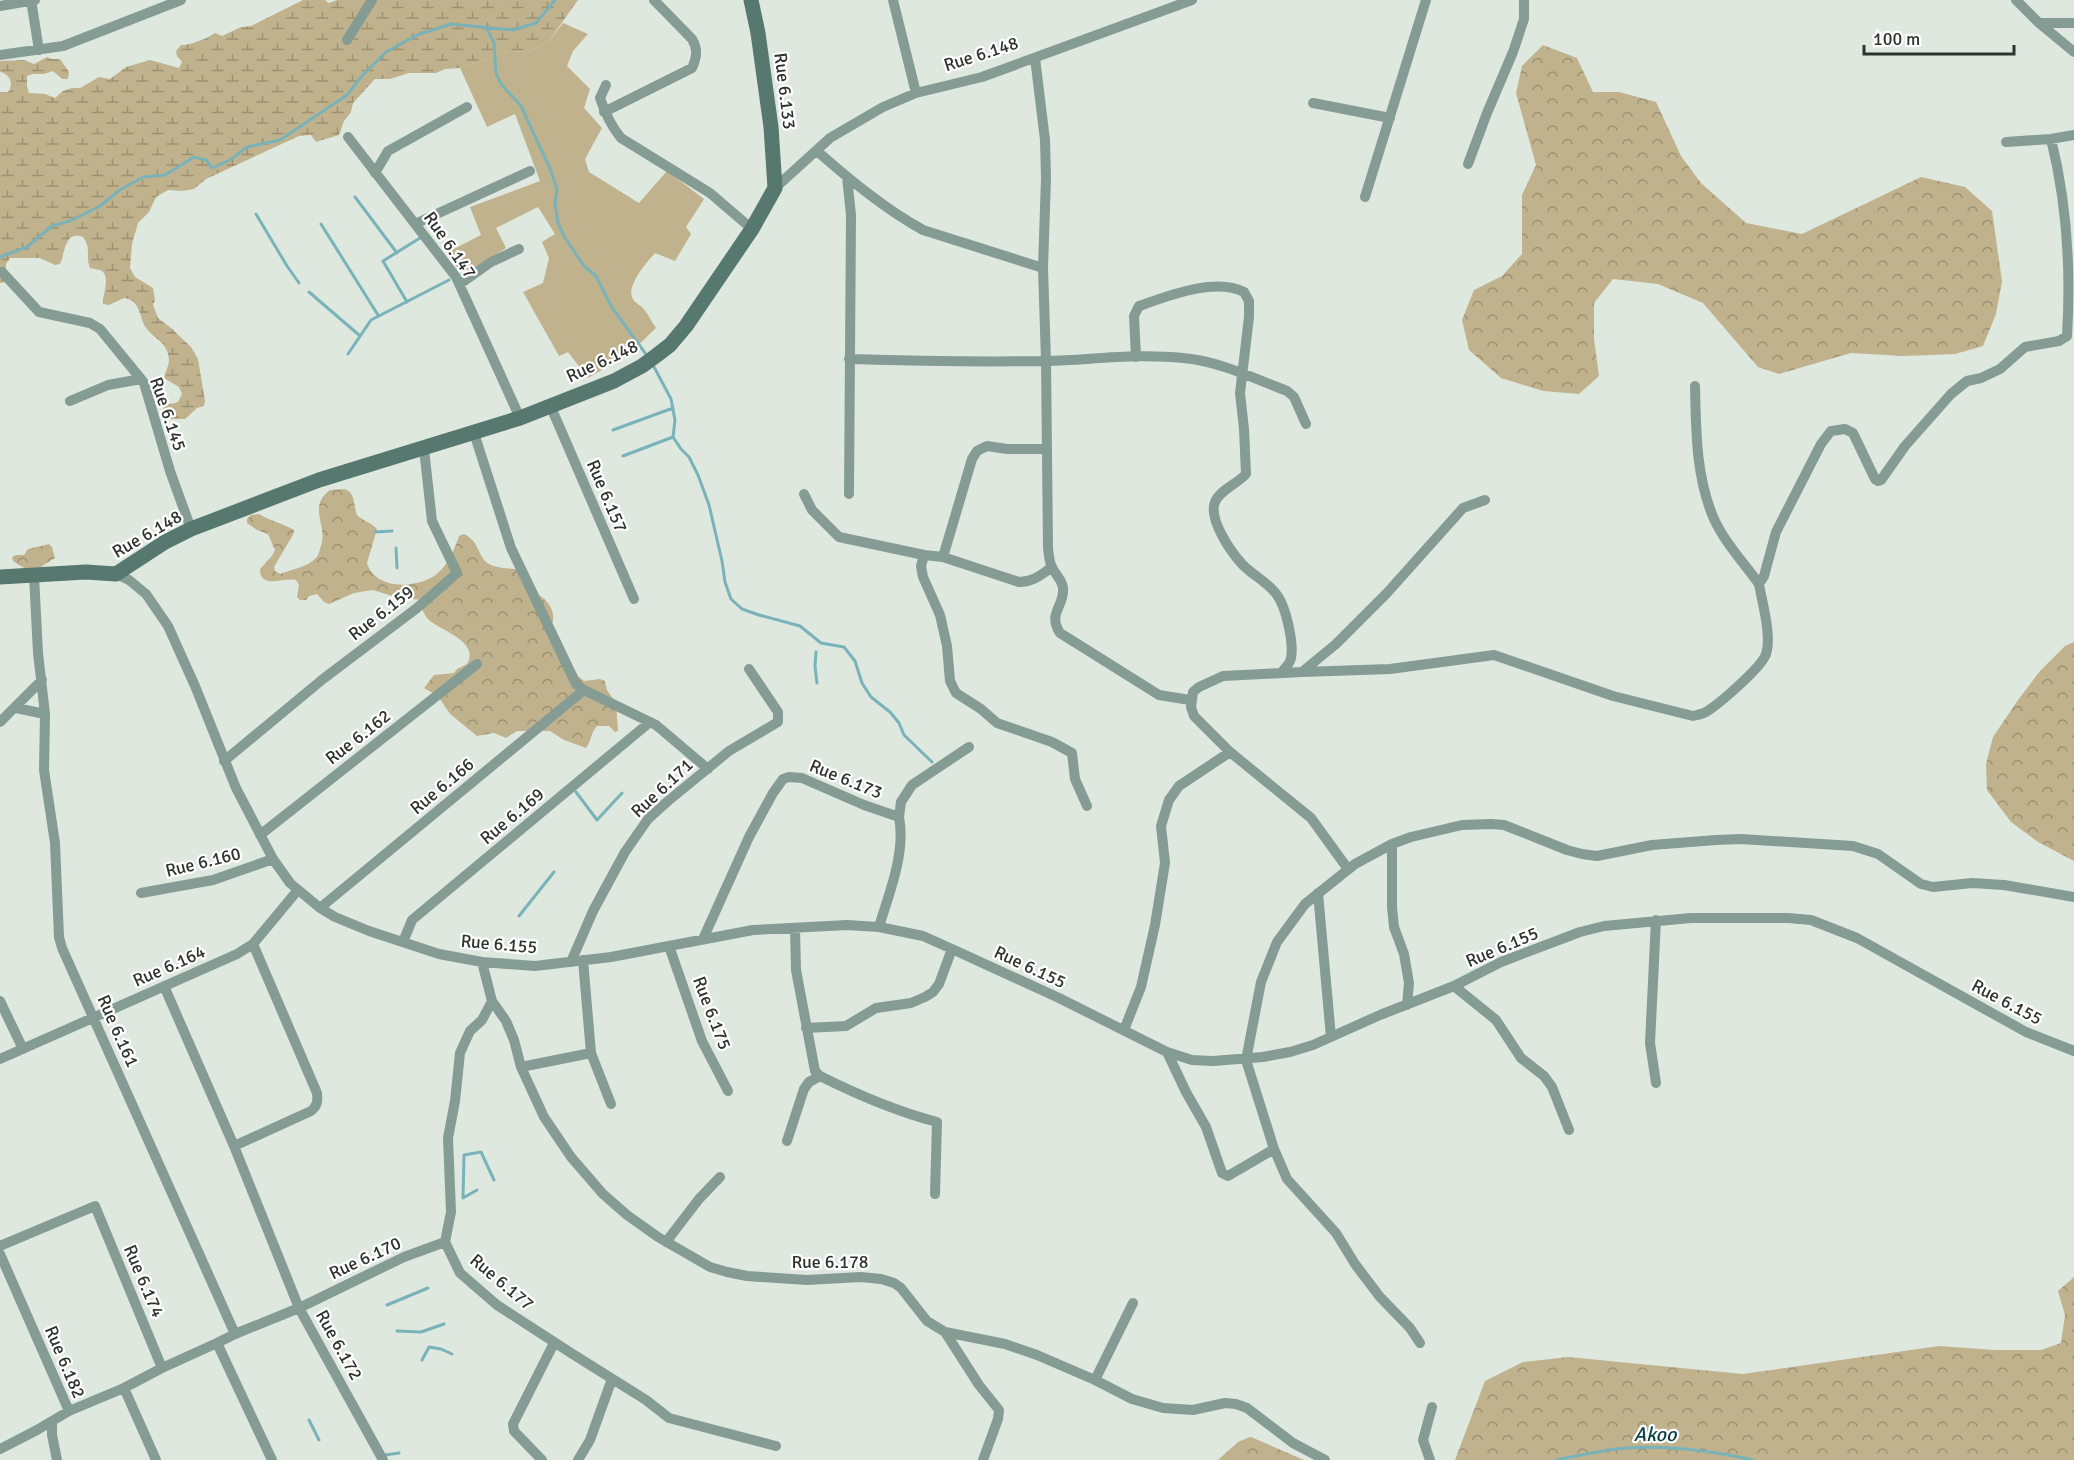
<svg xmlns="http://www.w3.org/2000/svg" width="2074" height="1460" font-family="Signika,sans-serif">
	<defs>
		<pattern id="forest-crowns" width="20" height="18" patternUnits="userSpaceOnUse" patternTransform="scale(1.5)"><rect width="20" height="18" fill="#c0b28c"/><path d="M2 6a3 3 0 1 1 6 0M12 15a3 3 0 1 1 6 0" fill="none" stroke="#9c9173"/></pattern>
		<pattern id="wetland-marsh" width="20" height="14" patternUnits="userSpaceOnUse" patternTransform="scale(1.5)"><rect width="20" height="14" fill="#c0b28c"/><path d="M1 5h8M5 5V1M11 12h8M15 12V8" fill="none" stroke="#9c9173"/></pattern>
	</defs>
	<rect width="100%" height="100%" fill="#dee8df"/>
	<!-- grass -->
	<path fill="#c0b28c" d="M 563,23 L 588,34 L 573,51 L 567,66 L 590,89 L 584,108 L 602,128 L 585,159 L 589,172 L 639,203 L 667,171 L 704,199 L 686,227 L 691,234 L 675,261 L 655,253 C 647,262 625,287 633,299 C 635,303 640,305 643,308 C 648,314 652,322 656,328 L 629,354 L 588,378 L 568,352 L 559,356 L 523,292 L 543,283 L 549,258 L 542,242 L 555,234 L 538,207 L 496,228 L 506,248 L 463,275 L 446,253 L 481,235 L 470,207 L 540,181 L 515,114 L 487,127 L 460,68 L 509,51 L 529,52 L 549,41 Z"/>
	<!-- forest -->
	<path fill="url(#forest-crowns)" d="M 1543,45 L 1577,58 L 1593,92 L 1619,92 L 1656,102 L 1681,156 L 1701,183 L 1746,223 L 1802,234 L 1921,177 L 1965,187 L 1992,211 L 2002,281 L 1996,314 L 1983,346 L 1955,354 L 1904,356 L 1851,353 L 1779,374 L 1758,367 L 1703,303 L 1658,284 L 1613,279 L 1594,303 L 1594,339 L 1599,376 L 1579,394 L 1543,391 L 1501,378 L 1469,350 L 1462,320 L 1474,290 L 1502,276 L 1522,254 L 1522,195 L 1536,165 L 1516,93 L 1522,66 Z
		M 344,489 C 356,492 353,505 357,515 C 363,521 371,522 377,529 L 367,563 C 375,591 420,589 438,573 C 449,563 454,550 459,536 L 464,534 C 478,541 477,551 485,561 C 491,568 510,569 519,569 L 534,593 C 548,598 559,614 550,628 L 578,676 L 584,681 L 600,679 L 605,681 L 607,690 L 616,703 L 618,731 L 615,732 L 609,726 L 597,726 C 590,733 592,741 586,748 L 564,740 L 550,731 L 517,731 L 506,738 L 494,733 L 477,736 L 450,714 L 438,696 L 424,688 L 434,675 L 454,673 L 457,669 L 467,664 C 480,643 443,631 430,621 C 426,618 424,613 422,609 L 424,600 L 399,598 L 373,590 L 354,593 L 329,604 L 324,602 L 317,594 L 309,596 L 306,600 L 300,600 L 297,597 L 299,585 L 296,580 C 284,577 260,590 260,569 L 272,556 L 275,550 L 268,534 L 257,530 L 247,523 L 247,519 L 251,515 L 259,514 C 270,521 282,523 294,530 L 294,533 L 274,567 L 275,571 L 280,574 C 290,570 307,567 315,559 C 319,556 319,551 321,546 C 328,525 307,507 330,490 Z
		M 49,544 L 52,547 L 55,558 C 37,568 35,577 13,561 L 12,557 L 16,555 L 24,555 L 28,549 Z
		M 2074,642 L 2074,861 L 2038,842 L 2011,822 L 1987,790 L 1986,764 L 1993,737 L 2018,700 L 2040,671 L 2065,646 Z
		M 2074,1277 L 2074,1460 L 1455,1460 L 1485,1381 L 1523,1362 L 1568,1357 L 1743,1374 L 1939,1346 L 1995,1350 L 2041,1350 L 2061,1343 L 2065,1315 L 2058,1291 Z
		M 1250,1437 L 1251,1437 L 1304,1460 L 1218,1460 L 1238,1442 Z"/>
	<!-- wetland -->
	<path fill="url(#wetland-marsh)" d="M 303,0 L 325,0 L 329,3 L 337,0 L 578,0 L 549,41 L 529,52 L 509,51 L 460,68 L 445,69 L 436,73 L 409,73 L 390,79 L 375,79 L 353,103 L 351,112 L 344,121 L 339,135 L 316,142 L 311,135 L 299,136 L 206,179 L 194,189 L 182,191 L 168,190 L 156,197 L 149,212 L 138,223 L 132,244 L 130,268 L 135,277 L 153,288 L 155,300 L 153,305 L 158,318 L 171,328 L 191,347 L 198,359 L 205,401 L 204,406 L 197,408 L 185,419 L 167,419 L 162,412 C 165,402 169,405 178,402 L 182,394 L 179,387 L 164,378 C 165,372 169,366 169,360 C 168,343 157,341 148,330 C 138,320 143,301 124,298 L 109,305 L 103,304 C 102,295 112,275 100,270 C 96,269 93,269 90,268 C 85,255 92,250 83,237 C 64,230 65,254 60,264 L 55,265 L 40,258 L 10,258 L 6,264 L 6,282 L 0,283 L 0,92 L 8,92 C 14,85 10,73 0,72 L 0,61 L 24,60 L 34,64 L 47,57 L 52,59 L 60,59 L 69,72 L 68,79 L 62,79 L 53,71 L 44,74 L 33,74 L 27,76 L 27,86 L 29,93 L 45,94 L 55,98 L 63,91 L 72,88 L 80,88 L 99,77 L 110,79 L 126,67 L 150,60 L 179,68 L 182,62 L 177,56 L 176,51 L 181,45 C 189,46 208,38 215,33 L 222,36 L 241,27 L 251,26 Z"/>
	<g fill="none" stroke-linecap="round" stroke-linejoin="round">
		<!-- stream -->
		<path stroke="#79b3b9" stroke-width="3" d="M 486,27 L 494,43 L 496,73 L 501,84 L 521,106 L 551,171 L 557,190 L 555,203 L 558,223 L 565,238 L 584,266 L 596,276 L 611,306 L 648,357
			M 355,197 L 397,253
			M 256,214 L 287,266 L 299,283
			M 321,224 L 378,315
			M 0,257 L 27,247 L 52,226 L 70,221 L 100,206 L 120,190 L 143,177 L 165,175 L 194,157 L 206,160 L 212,168 L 230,160 L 247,147 L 280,140 L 347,95 L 361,77 L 386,52 L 417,35 L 451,24 L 513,30 L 536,23 L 555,0
			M 309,292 L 359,335
			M 407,302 L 383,261 L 420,238
			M 348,354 L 371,320 L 449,280
			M 653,365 L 671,399 L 675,420 L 673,437 L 681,449 L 689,457 L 698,475 L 709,505 L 722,561 L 725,582 L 731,599 L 742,609 L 759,615 L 800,626 L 821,643 L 844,647 L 855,661 L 862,683 L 871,697 L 890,712 L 899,723 L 904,735 L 932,762
			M 613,430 L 673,408
			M 623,456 L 673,437
			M 375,532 L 392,531
			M 396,548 L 397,568
			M 816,652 L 815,666 L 817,683
			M 576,792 L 597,820 L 622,793
			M 519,916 L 554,872
			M 477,1190 L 463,1198 L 464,1155 L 481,1152 L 494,1180
			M 387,1305 L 428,1288
			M 397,1331 L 421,1332 L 444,1324
			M 422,1360 L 429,1347 L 441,1349 L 452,1354
			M 309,1420 L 319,1440
			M 385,1455 L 399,1453
			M 1556,1460 C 1576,1456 1596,1452 1615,1449 C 1662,1444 1707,1450 1753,1460"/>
		<!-- street -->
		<path stroke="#859c95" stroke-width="10" d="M 31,0 L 39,50
			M 893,0 L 916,93
			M 2016,0 L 2039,23 L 2074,52
			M 0,6 L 35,0
			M 2039,23 L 2074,23
			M 347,40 L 372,0
			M 0,55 L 63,46 L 181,0
			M 1035,58 L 1045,140 L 1046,178 L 1043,268 L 1046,361 L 1048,548 C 1049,554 1049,562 1052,567 C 1055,575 1062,579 1063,588 C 1065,606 1047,613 1060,633 L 1159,695 L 1190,700
			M 606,85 L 600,98 C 605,113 611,126 621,138 L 710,193 L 752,229
			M 1313,103 L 1390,118
			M 604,112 L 692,68 C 697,57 698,49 692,39 L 654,0
			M 348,137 L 456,277 L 520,418
			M 2006,142 L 2051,139 L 2074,135
			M 817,151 C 850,180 885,209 923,230 L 1043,268
			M 1468,164 L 1487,113 L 1513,52 L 1524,19 L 1524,0
			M 375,173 L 388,151 L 467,107
			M 847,177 L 851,215 L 849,494
			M 775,188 L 830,138 L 883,107 L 916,93 L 982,77 L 1192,0
			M 1365,197 L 1426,0
			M 415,224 L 530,171
			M 2,272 L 39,312 L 90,323 L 100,329 L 141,379 L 144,383 L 170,471 L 191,529
			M 460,284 L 491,262 L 519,249
			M 1136,357 L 1134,316 L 1139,306 C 1168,296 1215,277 1244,292 L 1249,301 L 1249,317 L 1240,393 L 1244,429 L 1246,474 C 1237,484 1220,490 1215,502 C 1208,519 1231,552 1242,564 C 1252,575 1268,582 1277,595 C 1286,607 1294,643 1291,658 C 1290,664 1285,668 1281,673
			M 849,359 C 914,361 980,362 1046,361 C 1091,360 1137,353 1183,358 C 1219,361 1253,378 1287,391 L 1294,397 L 1306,424
			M 1695,386 C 1696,431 1696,478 1714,519 C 1725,543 1744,563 1759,584 L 1764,576 L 1776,532 L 1821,444 L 1831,431 L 1845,429 L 1853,433 L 1875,479 L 1878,481 L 1881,480 L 1905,446 L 1951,394 L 1967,381 L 1981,378 L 2000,369 L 2025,347 L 2059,341 L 2067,336 C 2071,270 2067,203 2051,139
			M 70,401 L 108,385 L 141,379
			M 550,405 L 634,599
			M 474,433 L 511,548 L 576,684 L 584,690 L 656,725 L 708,769
			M 804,494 L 812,510 L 839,537 L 924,555 L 943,557 L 1019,582 C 1033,582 1041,575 1052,567
			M 924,555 L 921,566 L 923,577 L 940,615 L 947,646 L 950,681 L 956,693 L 981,709 L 997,723 L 1052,742 L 1072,753 L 1075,779 L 1087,806
			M 943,557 L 972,459 L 977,451 L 987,446 L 1007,449 L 1047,449
			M 116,574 L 129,580 L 146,594 L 168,626 L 195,686 L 236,788 L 273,859 L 290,883 L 320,908 L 335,917 L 369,931 L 439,954 L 482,962 L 535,966 L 611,957 L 753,930 L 847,925 L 879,927 L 923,936 L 952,949 L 1059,998 L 1167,1052 L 1192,1060 L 1213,1061 L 1263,1057 L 1290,1052 L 1313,1045 L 1380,1015 L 1454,986 L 1501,962 L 1580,932 L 1604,926 L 1691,918 L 1788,918 L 1811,920 L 1857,938 L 2026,1032 L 2074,1051
			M 34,576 L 38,653 L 45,714 L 44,770 L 55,843 L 59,937 L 62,948 L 235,1334 L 217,1343 L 272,1460
			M 1302,672 L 1390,669 L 1494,655 L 1613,696 L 1693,716 C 1697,715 1702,714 1706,712 C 1719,704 1762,667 1766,654 C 1772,636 1762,602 1759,584
			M 16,708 L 45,714
			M 0,722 L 42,680
			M 224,761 L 323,679 L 417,608 L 457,573 L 432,521 L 424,449
			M 260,835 L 477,664
			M 1392,844 L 1392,907 L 1394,927 L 1404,954 L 1409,983 L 1407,1005
			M 1348,869 L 1311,818 L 1230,752 L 1194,716 L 1191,707 L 1193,692 L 1199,687 L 1223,676 L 1302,672 L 1336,644 L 1387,593 L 1463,508 L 1485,500
			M 141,893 L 213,880 L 273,859
			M 1318,893 L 1331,1037
			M 320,908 L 584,690
			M 879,927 C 889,893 906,853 899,817
			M 795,928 L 796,970 L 815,1071 L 820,1076 C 858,1095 895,1111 937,1122 L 935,1194
			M 703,939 L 749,837 L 773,793 L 783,779 L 789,777 L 802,778 L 864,805 L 899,817 L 901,802 L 912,785 L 969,747
			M 403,942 L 412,920 L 650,722
			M 669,946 L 702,1041 L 728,1091
			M 583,960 L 591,1053 L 611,1104
			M 482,962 L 492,1001 L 482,1020 L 470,1031 L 460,1053 L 455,1101 L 448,1138 L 451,1212 L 445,1242 L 460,1273 L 497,1305 L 571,1353 L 646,1400 L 669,1418 L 776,1446
			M 571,962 L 593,911 L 625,852 L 648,819 L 668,801 L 729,751 L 778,722 L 778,712 L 749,669
			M 164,986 L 234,1146 L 299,1308 L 404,1257 L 445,1242
			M 1454,986 L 1496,1020 L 1521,1058 L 1544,1076 L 1552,1087 L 1569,1130
			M 0,1001 L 23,1049
			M 492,1001 L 506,1021 L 514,1040 L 521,1067 L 544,1117 L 571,1157 L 603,1194 L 627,1215 L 658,1237 L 710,1267 L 727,1272 L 747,1276 L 807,1280 L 861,1277 L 881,1279 L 894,1283 L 901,1288 L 927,1321 L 945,1332 L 1005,1344 L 1037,1355 L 1095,1380 L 1132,1399 L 1163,1408 L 1193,1410 L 1225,1403 L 1236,1404 L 1247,1408 L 1293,1443 L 1325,1460
			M 806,1028 L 846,1026 L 876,1008 L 911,1003 L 925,997 L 933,992 L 939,984 L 952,949
			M 1124,1030 L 1141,987 L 1155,925 L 1165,863 L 1161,826 L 1169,800 L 1179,786 L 1230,752
			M 1167,1052 L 1186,1092 L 1206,1127 L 1222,1173 L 1228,1176 L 1274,1149
			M 0,1059 L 237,954 L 253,944 L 297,891
			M 521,1067 L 591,1053
			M 1656,1083 L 1650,1043 L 1656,920
			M 787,1141 L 804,1089 L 809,1082 L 820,1076
			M 234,1146 L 311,1111 C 317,1106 318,1102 317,1093 L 253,944
			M 666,1242 L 699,1199 L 720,1177
			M 0,1246 L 95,1206 L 162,1368 L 124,1388 L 69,1411
			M 0,1254 L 69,1411 L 37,1430 L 0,1449
			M 945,1332 L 979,1385 L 999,1410 L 998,1419 L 983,1460
			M 235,1334 L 299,1308 L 383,1460
			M 1420,1343 L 1410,1328 L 1380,1297 L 1355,1264 L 1336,1233 L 1287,1179 L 1274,1149 L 1246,1060 L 1261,982 L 1277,942 L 1305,904 L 1355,864 L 1392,844 L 1411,837 L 1462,825 L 1491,824 L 1504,825 L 1567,850 L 1582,854 L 1597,856 L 1652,845 L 1716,840 L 1741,839 L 1853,846 L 1878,854 L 1921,884 L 1933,887 L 1972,883 L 2004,885 L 2074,897
			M 162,1368 L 217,1343
			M 1095,1380 L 1133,1303
			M 124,1388 L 156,1460
			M 52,1422 L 52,1435 L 57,1460
			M 542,1460 L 514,1431 L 513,1424 L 554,1343
			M 578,1460 L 590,1440 L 612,1379
			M 1430,1460 L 1423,1440 L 1432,1407"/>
		<!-- secondary -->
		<path stroke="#56786f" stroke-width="15" d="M 0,577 L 86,572 L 116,574 L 165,542 L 191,529 L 319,480 L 520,418 L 614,381 L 642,366 L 657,355 L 670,345 L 686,326 L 752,229 L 775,188 L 771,127 L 758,33 L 751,0"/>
	</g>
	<g text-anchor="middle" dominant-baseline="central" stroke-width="4.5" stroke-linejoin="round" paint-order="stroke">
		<!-- street labels -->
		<g font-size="18" fill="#2f332f" stroke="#fff">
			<text transform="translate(981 54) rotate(-18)">Rue 6.148</text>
			<text transform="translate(785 91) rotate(83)">Rue 6.133</text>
			<text transform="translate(450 245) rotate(55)">Rue 6.147</text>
			<text transform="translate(602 361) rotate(-25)">Rue 6.148</text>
			<text transform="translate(168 414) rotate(71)">Rue 6.145</text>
			<text transform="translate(607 496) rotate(67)">Rue 6.157</text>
			<text transform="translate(147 534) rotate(-30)">Rue 6.148</text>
			<text transform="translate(381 613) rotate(-38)">Rue 6.159</text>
			<text transform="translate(358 737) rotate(-38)">Rue 6.162</text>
			<text transform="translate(846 779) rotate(22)">Rue 6.173</text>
			<text transform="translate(442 786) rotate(-40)">Rue 6.166</text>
			<text transform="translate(662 788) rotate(-43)">Rue 6.171</text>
			<text transform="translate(512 816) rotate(-40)">Rue 6.169</text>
			<text transform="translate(203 862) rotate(-14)">Rue 6.160</text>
			<text transform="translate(499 944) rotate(5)">Rue 6.155</text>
			<text transform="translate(1502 947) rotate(-23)">Rue 6.155</text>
			<text transform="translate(169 966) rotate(-24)">Rue 6.164</text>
			<text transform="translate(1030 967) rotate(25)">Rue 6.155</text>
			<text transform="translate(2007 1002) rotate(28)">Rue 6.155</text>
			<text transform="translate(712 1013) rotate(69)">Rue 6.175</text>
			<text transform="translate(118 1031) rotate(66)">Rue 6.161</text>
			<text transform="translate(365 1258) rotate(-25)">Rue 6.170</text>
			<text x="830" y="1262">Rue 6.178</text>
			<text transform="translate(144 1281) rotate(67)">Rue 6.174</text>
			<text transform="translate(502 1282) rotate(40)">Rue 6.177</text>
			<text transform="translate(339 1345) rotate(61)">Rue 6.172</text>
			<text transform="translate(65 1362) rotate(67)">Rue 6.182</text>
		</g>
		<!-- water labels -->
		<g font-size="20" font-style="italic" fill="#063f44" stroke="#fff">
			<text x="1655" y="1434">Akoo</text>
		</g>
	</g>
	<!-- scale -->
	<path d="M1864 45v9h150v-9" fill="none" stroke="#2f332f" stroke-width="3"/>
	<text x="1873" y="45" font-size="18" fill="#2f332f" stroke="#ffffff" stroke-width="4.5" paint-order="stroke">100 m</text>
</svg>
